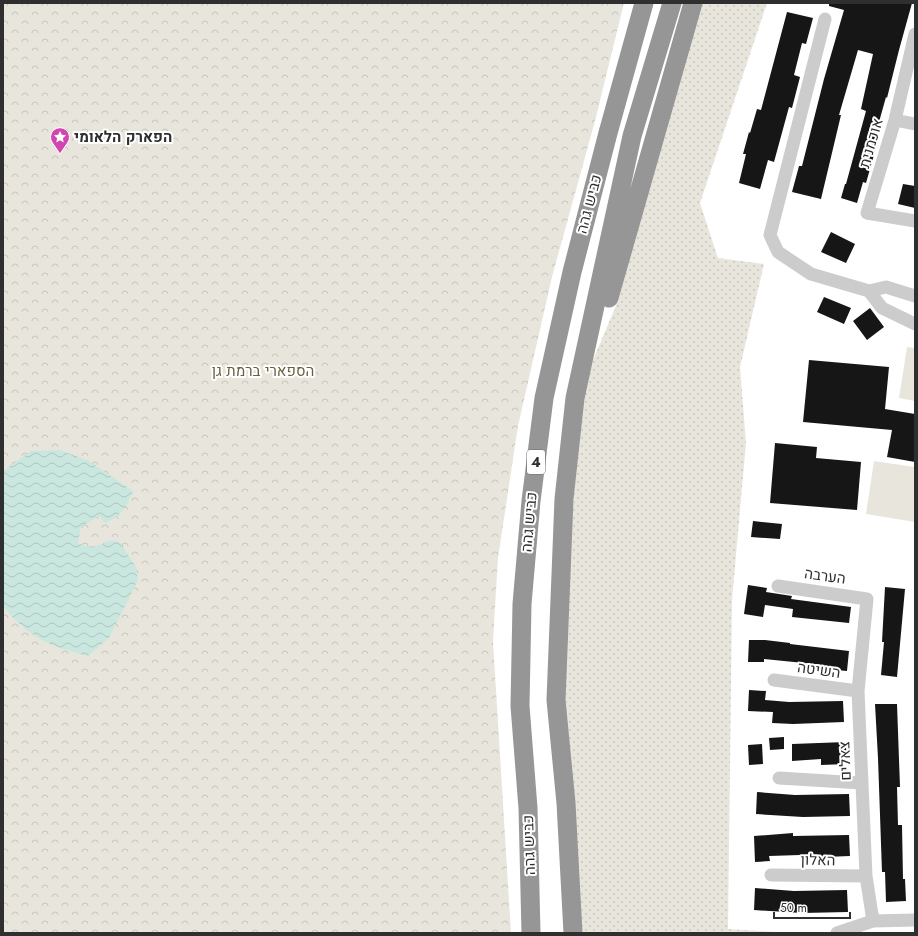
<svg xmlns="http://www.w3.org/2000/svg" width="918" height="936" font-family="Jost,Heebo,sans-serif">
	<defs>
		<pattern id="grass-dots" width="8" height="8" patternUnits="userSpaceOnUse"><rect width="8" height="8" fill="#e8e6dc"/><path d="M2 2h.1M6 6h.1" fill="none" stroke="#c7c6bd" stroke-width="1.8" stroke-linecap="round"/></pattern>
		<pattern id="park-crowns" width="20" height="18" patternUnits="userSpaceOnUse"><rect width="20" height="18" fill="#e8e6dc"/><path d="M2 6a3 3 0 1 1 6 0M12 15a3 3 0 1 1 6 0" fill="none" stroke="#c7c6bd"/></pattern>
		<pattern id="water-waves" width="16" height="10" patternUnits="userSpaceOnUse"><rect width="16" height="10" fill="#cae7df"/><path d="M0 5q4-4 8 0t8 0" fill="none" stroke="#aec6c0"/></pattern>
	</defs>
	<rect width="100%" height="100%" fill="#fff"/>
	<!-- grass -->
	<path fill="url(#grass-dots)" d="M 702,3 L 767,3 L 700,203 L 718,258 L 764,264 L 740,367 L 746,443 L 732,600 L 728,929 L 793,933 L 582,933 L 562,678 L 579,416 L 593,360 L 618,301 Z"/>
	<!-- park -->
	<path fill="url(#park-crowns)" d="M 3,3 L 624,3 L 595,121 L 552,277 L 518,426 L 498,558 L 493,641 L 511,933 L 3,933 Z"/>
	<!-- pitch -->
	<path fill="#e8e6dc" d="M 907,347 L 915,348 L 915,401 L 899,398 Z
		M 874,461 L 915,467 L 915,522 L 866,514 Z"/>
	<!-- water -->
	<path fill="url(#water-waves)" d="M 60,450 L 89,461 L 133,491 C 127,507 122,516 105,523 L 99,516 L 81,527 L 78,543 C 90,549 98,547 110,540 L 120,542 L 136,567 L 138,580 L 109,638 L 88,656 C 49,646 29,638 3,606 L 3,474 L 7,468 L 31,451 Z"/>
	<!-- building -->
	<path fill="#161616" d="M 829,3 L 912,3 L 899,50 L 887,98 L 886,97 L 879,122 L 880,123 L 875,144 L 877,144 L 872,162 L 866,183 L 863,182 L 857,203 L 841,198 L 845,184 L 846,184 L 866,111 L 861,109 L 873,54 L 858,50 L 839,115 L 841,115 L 821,199 L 792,192 L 799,166 L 802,166 L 824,79 L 844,10 L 829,6 Z
		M 787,12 L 813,18 L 806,44 L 802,43 L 794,75 L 800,77 L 792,108 L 789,107 L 774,162 L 768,160 L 760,189 L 739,183 L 746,154 L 743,154 L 749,132 L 750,133 L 757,109 L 761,110 Z
		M 903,184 L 915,186 L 915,208 L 898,204 Z
		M 831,232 L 855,244 L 846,263 L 821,252 Z
		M 824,297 L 851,308 L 844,324 L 817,312 Z
		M 870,308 L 884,327 L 867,340 L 853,321 Z
		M 809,360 L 889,367 L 885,409 L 915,414 L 915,462 L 887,457 L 892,430 L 803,422 Z
		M 775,443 L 817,447 L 816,458 L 861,462 L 857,510 L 770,503 Z
		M 753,521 L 782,524 L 780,539 L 751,537 Z
		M 748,585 L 767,588 L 766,592 L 792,596 L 791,599 L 851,607 L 849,623 L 792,617 L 793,609 L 765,605 L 763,617 L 744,614 Z
		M 885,587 L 905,589 L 897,677 L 881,675 L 884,642 L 882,642 Z
		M 749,640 L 765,640 L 790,643 L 790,644 L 849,651 L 847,671 L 824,669 L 824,665 L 764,659 L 764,662 L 748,662 Z
		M 749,690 L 766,691 L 765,700 L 789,702 L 843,701 L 844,722 L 793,724 L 772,723 L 773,712 L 748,711 Z
		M 875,704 L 897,704 L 900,787 L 897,787 L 898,825 L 902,825 L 903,879 L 905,879 L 906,901 L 886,902 L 885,872 L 882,872 L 878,758 Z
		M 784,737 L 784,749 L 770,750 L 769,738 Z
		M 846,742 L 847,764 L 821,765 L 821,759 L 792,761 L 792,744 Z
		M 762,744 L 763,764 L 749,765 L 748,745 Z
		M 757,792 L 795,795 L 849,794 L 850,816 L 803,817 L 756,814 Z
		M 793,833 L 793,836 L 849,835 L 850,856 L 800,858 L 800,855 L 769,856 L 770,861 L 755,862 L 754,836 Z
		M 755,888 L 794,891 L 847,890 L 848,912 L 802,913 L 754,910 Z"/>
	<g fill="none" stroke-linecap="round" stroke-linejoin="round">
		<!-- minor -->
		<path stroke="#ccc" stroke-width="13" d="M 825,19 L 770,235 L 778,252 L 811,274 L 869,291 L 886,287 L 915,296
			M 915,34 L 895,120 L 867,213 L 915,221
			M 895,120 L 915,124
			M 869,291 L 882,308 L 915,324
			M 778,586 L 867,599 L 858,691 L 866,876 L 873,921
			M 774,680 L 858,691
			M 779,778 L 861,783
			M 771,875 L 866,876
			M 837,933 L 873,921 L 915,920"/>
		<!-- highway -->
		<path stroke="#969696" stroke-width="19" d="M 609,298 L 693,3
			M 531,933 L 528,808 L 520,706 L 522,604 L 531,501 L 544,398 L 572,272 L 608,133 L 644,3
			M 573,933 L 566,803 L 556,700 L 564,499 L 575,398 L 632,136 L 672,3"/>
	</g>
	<!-- icons -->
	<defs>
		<symbol id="sight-pin" viewBox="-11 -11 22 30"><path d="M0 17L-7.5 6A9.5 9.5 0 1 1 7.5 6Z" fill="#d444ae" stroke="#fff"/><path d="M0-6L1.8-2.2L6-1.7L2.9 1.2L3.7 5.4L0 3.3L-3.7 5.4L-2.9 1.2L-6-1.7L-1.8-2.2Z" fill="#fff"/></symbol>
	</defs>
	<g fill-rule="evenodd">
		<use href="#sight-pin" x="49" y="126" width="22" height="30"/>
	</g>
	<g text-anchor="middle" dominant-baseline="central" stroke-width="4" stroke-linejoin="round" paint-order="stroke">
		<!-- shield labels -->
		<rect fill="#fff" stroke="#6d6d6d" stroke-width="1" x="527" y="450" width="18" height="24" rx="3"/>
		<g font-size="14" font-weight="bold" fill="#2f2f2f">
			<text x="536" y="462">4</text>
		</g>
		<!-- poi labels -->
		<g font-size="15" font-weight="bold" fill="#2f2f2f" stroke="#fff" text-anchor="start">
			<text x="74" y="137">הפארק הלאומי</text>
		</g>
		<!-- street labels -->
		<g font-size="15" fill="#2f2f2f" stroke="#fff">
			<text transform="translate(871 143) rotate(-74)">אוכמנית</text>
			<text transform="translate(589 204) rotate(-75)">כביש גהה</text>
			<text transform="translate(529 522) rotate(-85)">כביש גהה</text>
			<text transform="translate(825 576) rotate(8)">הערבה</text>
			<text transform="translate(819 670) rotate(8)">השיטה</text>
			<text transform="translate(845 761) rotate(-92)">צאלים</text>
			<text transform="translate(529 845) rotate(-92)">כביש גהה</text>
			<text transform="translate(818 860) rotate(1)">האלון</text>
		</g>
		<!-- park labels -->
		<g font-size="15" fill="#676241" stroke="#fff">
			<text x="263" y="371">הספארי ברמת גן</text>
		</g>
	</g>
	<!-- border -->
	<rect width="918" height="936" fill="none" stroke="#2f2f2f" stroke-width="8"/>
	<!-- scale -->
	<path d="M774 912v6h76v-6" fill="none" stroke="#2f2f2f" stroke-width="2"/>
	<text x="780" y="912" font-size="12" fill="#2f2f2f" stroke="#ffffff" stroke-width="3" paint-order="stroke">50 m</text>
</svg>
